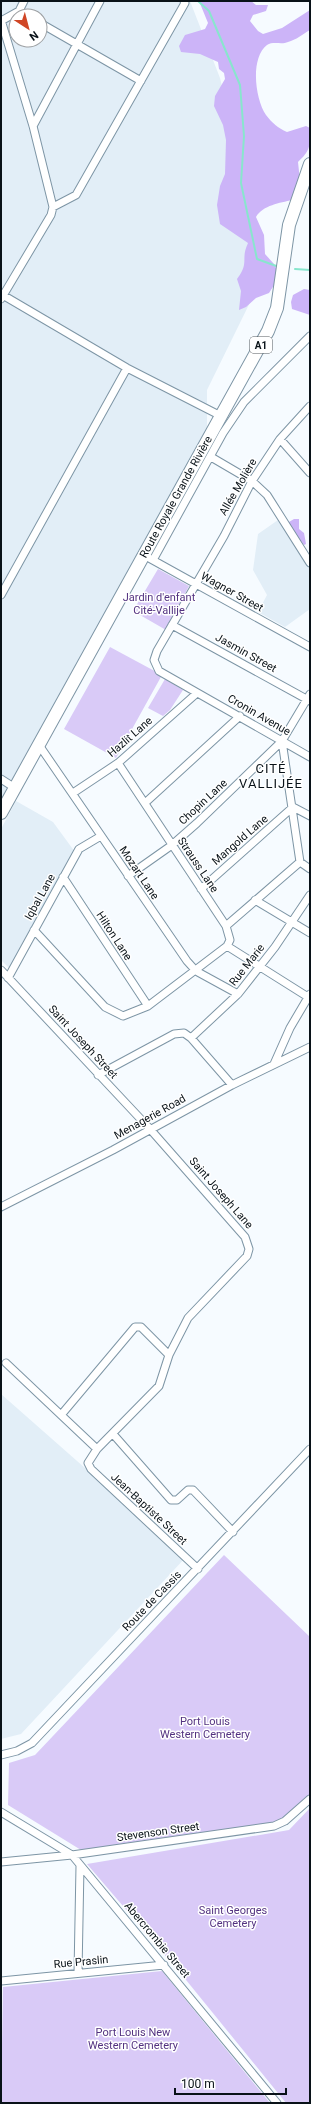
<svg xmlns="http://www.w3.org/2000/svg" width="311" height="2104" font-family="Roboto,sans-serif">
	<rect width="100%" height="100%" fill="#f6fbff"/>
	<!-- built -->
	<path fill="#e2eef7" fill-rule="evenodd" d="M 1,1 L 190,1 L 220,78 L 267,268 L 207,390 L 207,439 L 1,798 ZM 16,16 L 40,16 L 40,40 L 16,40 Z
		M 278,520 L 310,570 L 310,609 L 285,627 L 258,612 L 267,595 L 253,570 L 258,534 Z
		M 16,801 L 53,822 L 75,852 L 9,968 L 1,960 L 1,829 Z
		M 1,1394 L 186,1557 L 21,1734 L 1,1739 Z"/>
	<!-- green -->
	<path fill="#d9caf7" d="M 158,569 L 189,586 L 166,630 L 133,611 Z
		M 110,647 L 162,675 L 116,758 L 64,729 Z
		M 165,679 L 183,690 L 170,710 L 163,716 L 148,708 Z
		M 224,1555 L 310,1637 L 310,1794 L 282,1822 L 81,1850 L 8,1805 L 9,1763 L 35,1755 Z
		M 310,1808 L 310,2103 L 286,2103 L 182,1975 L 87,1864 L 289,1830 Z
		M 162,1971 L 270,2103 L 1,2103 L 3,1987 Z"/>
	<!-- forest -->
	<path fill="#ccb4f8" d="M 199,1 L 251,1 L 256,5 L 268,5 L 266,11 L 253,15 L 250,21 L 258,31 L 263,34 L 282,28 L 310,10 L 310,30 C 303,34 296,40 288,42 C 282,45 273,41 267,45 C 250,58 255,99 266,115 C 272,123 278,128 287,132 L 306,126 L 310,128 C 310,146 311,150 298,162 L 300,181 L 292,200 C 280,203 263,205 256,217 L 264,235 L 265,254 L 274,264 L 280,276 L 269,293 L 256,298 L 246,307 L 239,310 L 241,291 L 237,279 C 250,262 240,260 248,243 L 220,224 L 217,205 L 220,186 L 225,174 L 226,140 L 223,125 L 214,106 L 215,96 L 225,79 L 224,73 L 219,69 L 218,62 L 200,54 L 181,52 L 179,46 L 185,35 L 205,29 L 208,23 Z
		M 304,289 L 310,290 L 310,315 L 292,309 L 291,302 L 293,295 Z
		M 294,519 L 299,519 L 299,529 L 304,533 L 306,544 L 304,545 L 289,525 L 289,522 Z"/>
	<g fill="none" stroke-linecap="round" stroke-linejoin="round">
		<!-- stream -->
		<path stroke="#88e6cd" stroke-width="2" d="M 198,1 L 209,11 L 240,85 L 244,136 L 241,183 L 257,259 L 279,267
			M 295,269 L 310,270"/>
		<defs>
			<path id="street" d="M 19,11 L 27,16
				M 1,20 L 33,126 L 53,207 L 51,215 L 1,299
				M 1,21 L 19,11 L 24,1
				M 40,23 L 141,81
				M 33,126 L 100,1
				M 53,207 L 76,195 L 185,3 L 184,1
				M 1,294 L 127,368 L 221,416
				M 310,406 L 280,439 L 252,481 L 224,536 L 157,651 L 154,660 L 159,671 L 310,757
				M 280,439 L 310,473
				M 211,457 L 252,481 L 267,495 L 310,563
				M 149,558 L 310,647
				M 153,560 L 223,433 L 244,402 L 310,336
				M 1,595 L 127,368
				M 172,625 L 310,701
				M 282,741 L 300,862
				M 39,745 L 187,961 L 196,971 L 238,994
				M 1,779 L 15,788
				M 73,793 L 118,763 L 197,693
				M 145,803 L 240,716
				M 300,862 L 310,869
				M 128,876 L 172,845 L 197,823 L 282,741 L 310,694
				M 63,877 L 148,1006
				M 201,889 L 293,807 L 310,816
				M 255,900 L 310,933
				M 226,926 L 300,862
				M 34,930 L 105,1007 L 123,1016 L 148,1006 L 227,946 L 230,940 L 226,926 L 118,763
				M 227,946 L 308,997
				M 1,970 L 150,1129 L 245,1237 L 249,1249 L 247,1256 L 188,1318 L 169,1355 L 159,1386 L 97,1449 L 88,1463 L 91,1469 L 198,1569
				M 8,978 L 79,849 L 101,836
				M 191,1038 L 238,994 L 275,947 L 310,895
				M 274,1064 L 290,1028 L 310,994
				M 98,1075 L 174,1034 L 184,1033 L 191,1038 L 232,1085
				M 1,1207 L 113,1150 L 232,1085 L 310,1047
				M 6,1363 L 97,1449
				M 61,1415 L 135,1327 L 141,1327 L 169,1355
				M 113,1434 L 171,1500 L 177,1500 L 188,1490 L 193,1490 L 233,1532
				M 1,1755 L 17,1751 L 32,1743 L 310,1449
				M 1,1812 L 72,1855 L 277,2103
				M 1,1862 L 72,1855 L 274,1826 L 285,1821 L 310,1799
				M 78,1973 L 80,1866
				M 1,1981 L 164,1965"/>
			<path id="primary" d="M 1,813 L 268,331 L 277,308 L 289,225 L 310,164"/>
		</defs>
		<!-- street casing -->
		<use href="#street" stroke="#7d95a5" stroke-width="9"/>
		<!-- primary casing -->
		<use href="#primary" stroke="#7d95a5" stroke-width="14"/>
		<!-- street -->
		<use href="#street" stroke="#fff" stroke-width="7"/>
		<!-- primary -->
		<use href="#primary" stroke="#fff" stroke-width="12"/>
	</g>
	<g text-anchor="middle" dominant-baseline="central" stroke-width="3" stroke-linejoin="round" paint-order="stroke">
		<!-- shield labels -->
		<rect fill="#fff" stroke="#53595d" stroke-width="1" x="250" y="337" width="22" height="16" rx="3"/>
		<g font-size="10" font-weight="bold" fill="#091218">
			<text x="261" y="345">A1</text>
		</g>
		<!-- street labels -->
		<g font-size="11" fill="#091218" stroke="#fff">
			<text transform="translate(238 487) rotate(-60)">Allée Molière</text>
			<text transform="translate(176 497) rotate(-61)">Route Royale Grande Rivière</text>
			<text transform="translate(232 592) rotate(29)">Wagner Street</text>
			<text transform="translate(246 653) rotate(29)">Jasmin Street</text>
			<text transform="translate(259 715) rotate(30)">Cronin Avenue</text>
			<text transform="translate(130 737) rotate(-41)">Hazlit Lane</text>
			<text transform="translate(203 802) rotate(-43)">Chopin Lane</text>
			<text transform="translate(240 840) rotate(-41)">Mangold Lane</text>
			<text transform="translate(198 865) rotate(56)">Strauss Lane</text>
			<text transform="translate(139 873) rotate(56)">Mozart Lane</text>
			<text transform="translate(40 897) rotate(-61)">Iqbal Lane</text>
			<text transform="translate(114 936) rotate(57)">Hilton Lane</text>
			<text transform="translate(247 965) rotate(-52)">Rue Marie</text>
			<text transform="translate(83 1042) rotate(47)">Saint Joseph Street</text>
			<text transform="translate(150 1117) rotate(-29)">Menagerie Road</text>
			<text transform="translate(221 1193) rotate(49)">Saint Joseph Lane</text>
			<text transform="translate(149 1509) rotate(43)">Jean-Baptiste Street</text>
			<text transform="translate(152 1601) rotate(-46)">Route de Cassis</text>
			<text transform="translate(158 1832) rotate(-8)">Stevenson Street</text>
			<text transform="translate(157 1940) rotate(50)">Abercrombie Street</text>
			<text transform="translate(81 1962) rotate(-5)">Rue Praslin</text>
		</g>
		<!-- park labels -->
		<g font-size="11" fill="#533280" stroke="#fff">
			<text x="159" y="597">Jardin d'enfant<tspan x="159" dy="13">Cité-Vallije</tspan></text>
			<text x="205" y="1721">Port Louis<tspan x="205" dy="13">Western Cemetery</tspan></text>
			<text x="233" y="1910">Saint Georges<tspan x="233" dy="13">Cemetery</tspan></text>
			<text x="133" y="2032">Port Louis New<tspan x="133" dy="13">Western Cemetery</tspan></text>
		</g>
		<!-- quarter labels -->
		<g font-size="13" letter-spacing="1" fill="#091218" stroke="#fff">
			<text x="271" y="768">CITÉ<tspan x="271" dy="15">VALLIJÉE</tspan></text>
		</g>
	</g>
	<!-- border -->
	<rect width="311" height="2104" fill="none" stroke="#091218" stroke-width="4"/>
	<!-- north arrow -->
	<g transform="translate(28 28) rotate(144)"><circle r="19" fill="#ffffff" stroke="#9da0a3"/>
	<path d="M0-3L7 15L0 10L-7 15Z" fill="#d04625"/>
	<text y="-6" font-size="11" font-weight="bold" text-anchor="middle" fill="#091218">N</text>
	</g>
	<!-- scale -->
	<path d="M175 2088v6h111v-6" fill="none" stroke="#091218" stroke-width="2"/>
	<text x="181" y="2088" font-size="12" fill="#091218" stroke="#ffffff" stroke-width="3" paint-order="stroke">100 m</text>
</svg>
